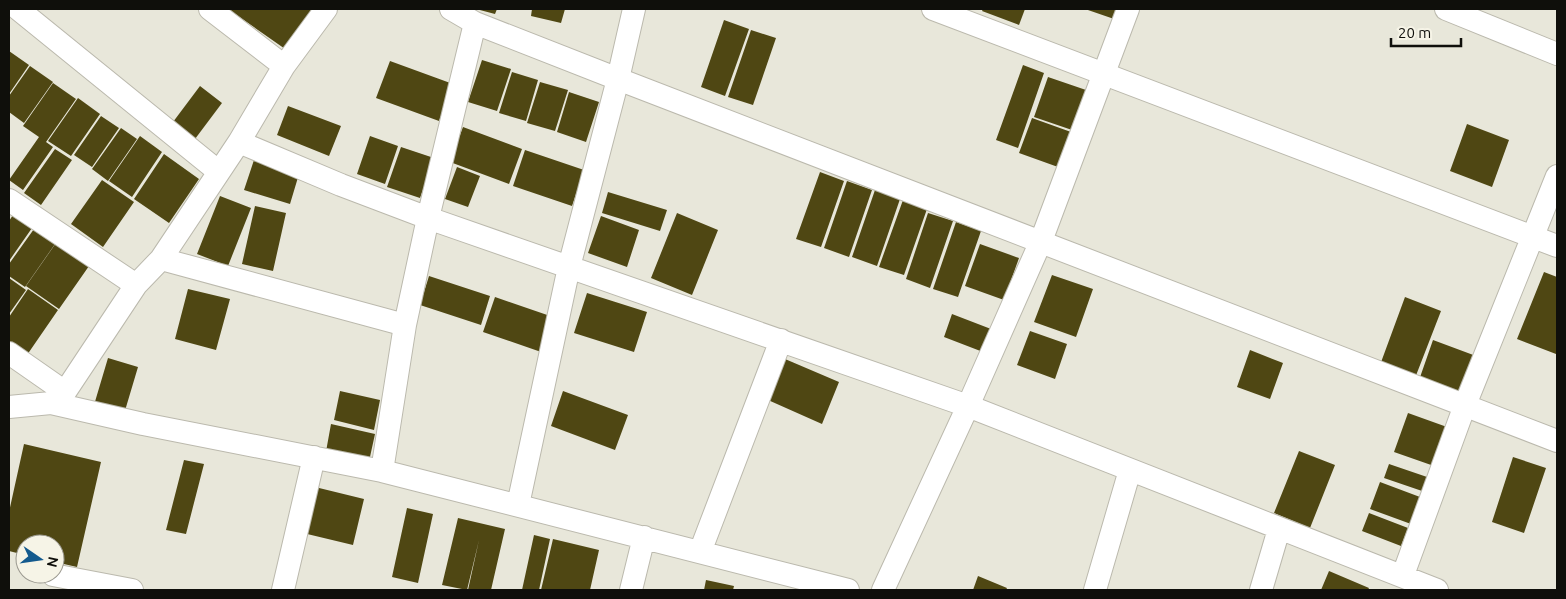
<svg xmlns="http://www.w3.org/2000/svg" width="1566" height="599" font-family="Ubuntu,sans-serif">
	<rect width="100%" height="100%" fill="#e8e7da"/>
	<!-- building -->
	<path fill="#4f4713" d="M 228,9 L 317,9 L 288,51 Z
		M 476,9 L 497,9 L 495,14 Z
		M 532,9 L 565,9 L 561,23 L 531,16 Z
		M 983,9 L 1025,9 L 1019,25 L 982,11 Z
		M 1085,9 L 1121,9 L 1117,20 Z
		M 724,20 L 749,29 L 725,96 L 701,87 Z
		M 751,30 L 776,38 L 753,105 L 728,97 Z
		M 9,51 L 29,65 L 9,94 Z
		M 482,60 L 511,69 L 497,111 L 468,102 Z
		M 390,61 L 453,84 L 439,121 L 376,98 Z
		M 1023,65 L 1044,73 L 1018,148 L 996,140 Z
		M 30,66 L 53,82 L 24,123 L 9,112 L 9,96 Z
		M 512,72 L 538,80 L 526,121 L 499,113 Z
		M 1048,77 L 1086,90 L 1072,130 L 1034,117 Z
		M 540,82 L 568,90 L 555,131 L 527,123 Z
		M 53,83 L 76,99 L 46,142 L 53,147 L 23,190 L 9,180 L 39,137 L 23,126 Z
		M 200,86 L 222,103 L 192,143 L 170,126 Z
		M 569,92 L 599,102 L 586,142 L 557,132 Z
		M 78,98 L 100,114 L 71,156 L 48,141 Z
		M 288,106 L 341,126 L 329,156 L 277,135 Z
		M 101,116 L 119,128 L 92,167 L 74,155 Z
		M 1032,118 L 1071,132 L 1058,167 L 1019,153 Z
		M 1467,124 L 1509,140 L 1492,187 L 1450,171 Z
		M 463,127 L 522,149 L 509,184 L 450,162 Z
		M 121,128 L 137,139 L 108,181 L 92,169 Z
		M 140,136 L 162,152 L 132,197 L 109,181 Z
		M 370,136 L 398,146 L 385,184 L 357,174 Z
		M 401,147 L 434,158 L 420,198 L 387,187 Z
		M 55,149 L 72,160 L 41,205 L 24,193 Z
		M 525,150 L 584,170 L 572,206 L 513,186 Z
		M 164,154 L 199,179 L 169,223 L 134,199 Z
		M 254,160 L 299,174 L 290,204 L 244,190 Z
		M 457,167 L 480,176 L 468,207 L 445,199 Z
		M 820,172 L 844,181 L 821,247 L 796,239 Z
		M 102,180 L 134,202 L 103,247 L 71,224 Z
		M 847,181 L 872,190 L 849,257 L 824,248 Z
		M 875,190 L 900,199 L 877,266 L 852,257 Z
		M 608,192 L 667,210 L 660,231 L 602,213 Z
		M 220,196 L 251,208 L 228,266 L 197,254 Z
		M 903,200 L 927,209 L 904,275 L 879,267 Z
		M 255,206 L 286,213 L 273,271 L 242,264 Z
		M 677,213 L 718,230 L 692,295 L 651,278 Z
		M 928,213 L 953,221 L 930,288 L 906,279 Z
		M 13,215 L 32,228 L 9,261 L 9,221 Z
		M 601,216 L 639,230 L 627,267 L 588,253 Z
		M 956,222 L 981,231 L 958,297 L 933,289 Z
		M 34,229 L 55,244 L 25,287 L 9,276 L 9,264 Z
		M 56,243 L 89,266 L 59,309 L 26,286 Z
		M 980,244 L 1019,258 L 1004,300 L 965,286 Z
		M 1544,272 L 1557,277 L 1556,354 L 1517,339 Z
		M 1052,275 L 1093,289 L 1076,337 L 1034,322 Z
		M 429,276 L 490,296 L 481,325 L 420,305 Z
		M 9,278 L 26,290 L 9,314 Z
		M 28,289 L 58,310 L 27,355 L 9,342 L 9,317 Z
		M 188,289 L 230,299 L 216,350 L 175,339 Z
		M 587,293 L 647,312 L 634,352 L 574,333 Z
		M 495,297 L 556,318 L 544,353 L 483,332 Z
		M 1405,297 L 1441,311 L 1415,378 L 1380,365 Z
		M 952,314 L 991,329 L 983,352 L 944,337 Z
		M 1030,331 L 1067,344 L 1055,379 L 1017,365 Z
		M 1433,340 L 1476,356 L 1459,398 L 1418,383 Z
		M 1250,350 L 1283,363 L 1270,399 L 1237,387 Z
		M 108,358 L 138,367 L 124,414 L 94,405 Z
		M 785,359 L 839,382 L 822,424 L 768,400 Z
		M 340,391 L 380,400 L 374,430 L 334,420 Z
		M 563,391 L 628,415 L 615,450 L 551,426 Z
		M 1408,413 L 1447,427 L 1434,466 L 1394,452 Z
		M 331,424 L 375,434 L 368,466 L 325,457 Z
		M 24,444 L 101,462 L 77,567 L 55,562 L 55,544 L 25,544 L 25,555 L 9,551 L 9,512 Z
		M 1299,451 L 1335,465 L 1310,528 L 1274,513 Z
		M 1513,457 L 1546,468 L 1524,533 L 1492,522 Z
		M 184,460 L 204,464 L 186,534 L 166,530 Z
		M 1389,464 L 1430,478 L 1425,492 L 1384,478 Z
		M 1380,482 L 1420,497 L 1411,524 L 1370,509 Z
		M 315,487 L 364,499 L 353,545 L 303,533 Z
		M 407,508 L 433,514 L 418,583 L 392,577 Z
		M 1369,513 L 1408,528 L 1401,546 L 1362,531 Z
		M 458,518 L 505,529 L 491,590 L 468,590 L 479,540 L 467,590 L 442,585 Z
		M 534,535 L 550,539 L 539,590 L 522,590 Z
		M 553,539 L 599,550 L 590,590 L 541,590 Z
		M 1329,571 L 1369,588 L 1368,590 L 1321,590 Z
		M 978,576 L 1007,588 L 1006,590 L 973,590 Z
		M 706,580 L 734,586 L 733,590 L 704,590 Z"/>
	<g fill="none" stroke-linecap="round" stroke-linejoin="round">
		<defs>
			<path id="minor" d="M 18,9 L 219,172
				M 210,9 L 284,66
				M 451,9 L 475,23 L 618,79 L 1557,441
				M 933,9 L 1557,246
				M 1128,9 L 1041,241 L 968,406 L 1437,590
				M 1446,9 L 1557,54
				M 239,142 L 341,185 L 428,218 L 968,406 L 883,590
				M 9,200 L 136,285
				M 161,259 L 405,325 L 428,218 L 475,23
				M 9,353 L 65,392
				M 51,403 L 65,392 L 136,285 L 161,259 L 239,142 L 284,66 L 326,9
				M 9,407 L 51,403 L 143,424 L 382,471 L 848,590
				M 382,471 L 405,325
				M 518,505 L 569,267 L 618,79 L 634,9
				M 700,552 L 781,340
				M 53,575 L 132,590
				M 1403,575 L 1465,405 L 1557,176
				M 283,590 L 314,457
				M 631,590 L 644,537
				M 1095,590 L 1130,470
				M 1261,590 L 1279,529"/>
		</defs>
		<!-- minor casing -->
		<use href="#minor" stroke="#bbb9ad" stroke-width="24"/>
		<!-- minor -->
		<use href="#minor" stroke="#fff" stroke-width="22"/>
	</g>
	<!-- border -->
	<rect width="1566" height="599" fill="none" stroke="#0f0f0b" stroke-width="20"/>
	<!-- north arrow -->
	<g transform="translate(40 559) rotate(103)"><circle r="24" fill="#f6f4e7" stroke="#9a988f"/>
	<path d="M0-4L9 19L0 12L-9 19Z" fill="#145a8e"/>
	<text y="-8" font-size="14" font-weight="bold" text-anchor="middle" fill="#0f0f0b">N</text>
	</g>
	<!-- scale -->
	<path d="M1391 38v8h70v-8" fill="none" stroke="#0f0f0b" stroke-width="2.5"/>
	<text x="1398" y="38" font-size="15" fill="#0f0f0b" stroke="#f6f4e7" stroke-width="4" paint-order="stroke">20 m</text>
</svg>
